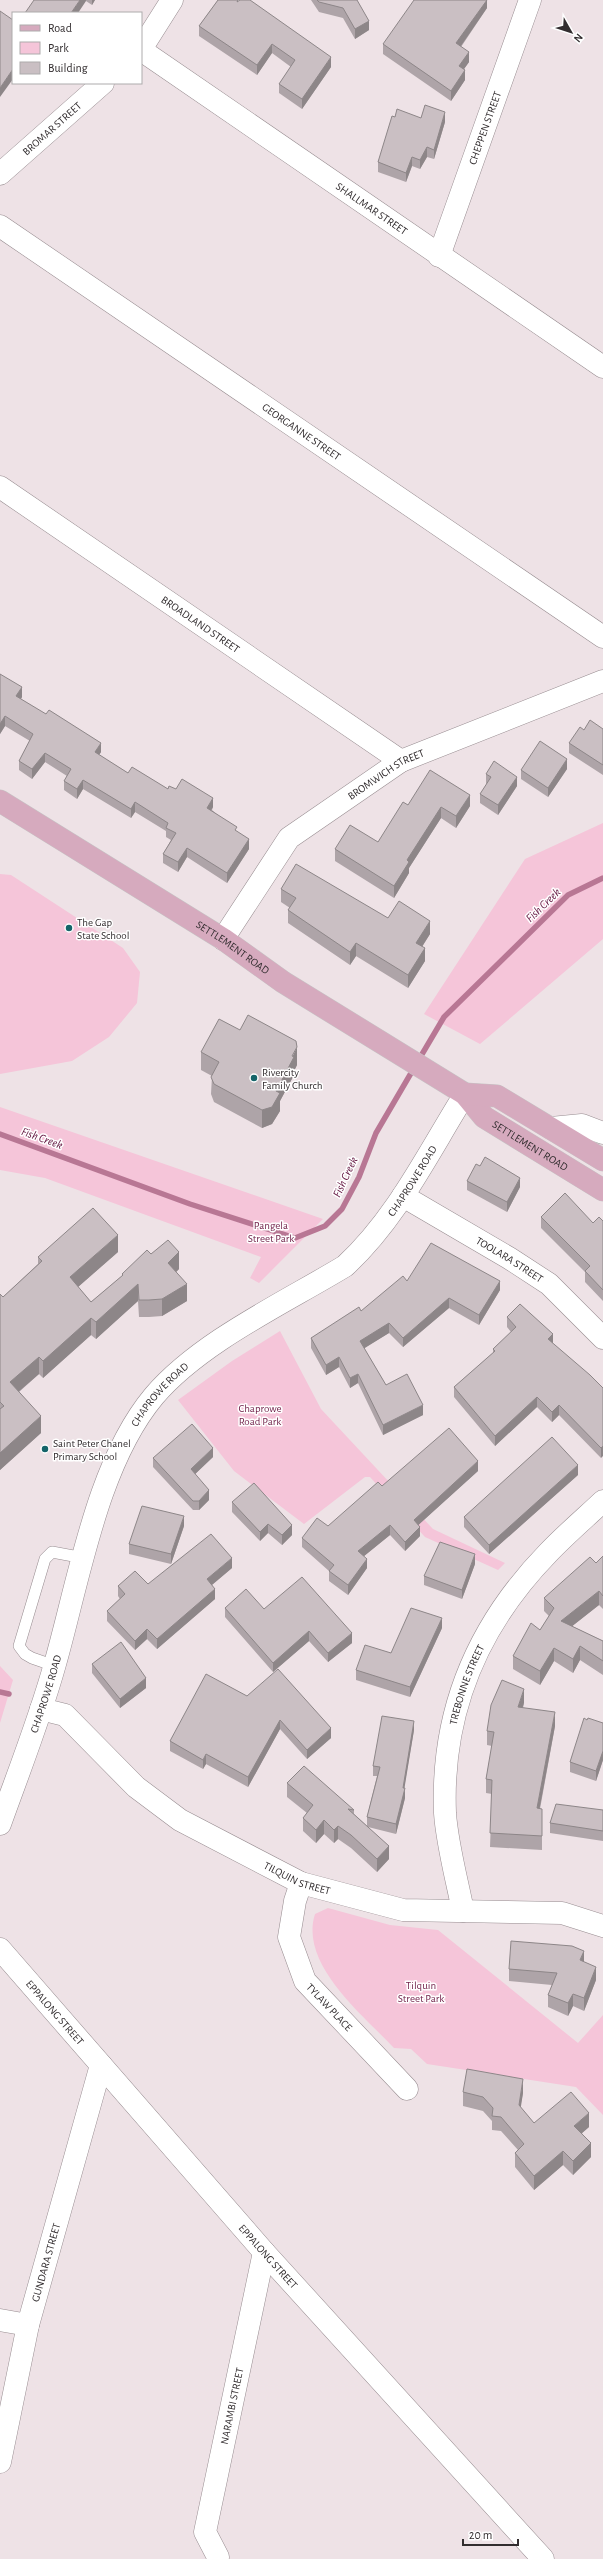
<svg xmlns="http://www.w3.org/2000/svg" width="603" height="2559" font-family="'Alegreya Sans',sans-serif">
	<rect width="100%" height="100%" fill="#eee2e6"/>
	<!-- green -->
	<path fill="#f5c5d9" d="M 603,823 L 603,939 L 480,1044 L 424,1014 L 525,859 Z
		M 0,874 L 11,875 L 123,948 L 140,972 L 137,1003 L 109,1037 L 72,1061 L 0,1074 Z
		M 0,1107 L 323,1219 L 259,1283 L 250,1278 L 261,1257 L 45,1178 L 0,1170 Z
		M 280,1331 L 321,1409 L 433,1529 L 505,1563 L 498,1570 L 425,1537 L 370,1477 L 365,1477 L 304,1524 L 234,1471 L 178,1400 L 232,1361 Z
		M 0,1666 L 13,1680 L 0,1723 Z
		M 328,1908 L 390,1925 L 438,1930 L 578,2043 L 603,2015 L 603,2115 L 576,2087 L 427,2064 L 411,2049 L 394,2048 C 363,2015 299,1964 315,1914 Z"/>
	<g fill="none" stroke-linecap="round" stroke-linejoin="round">
		<!-- stream -->
		<path stroke="#b87794" stroke-width="5.5" d="M 418,1061 L 444,1017 L 568,895 L 603,878
			M 0,1134 L 190,1204 L 295,1238 L 325,1226 L 342,1209 L 359,1177 L 376,1133 L 414,1068
			M 0,1692 L 9,1694"/>
		<defs>
			<path id="lane" d="M 55,1666 L 32,1658 L 25,1654 L 19,1646 L 45,1559 L 52,1552 L 84,1558"/>
			<g id="street">
				<path d="M 141,49 L 172,0"/>
				<path id="s1" d="M 141,50 L 603,367"/>
				<path id="s2" d="M 0,174 L 103,83"/>
				<path id="s3" d="M 0,226 L 603,637"/>
				<path id="s4" d="M 439,256 L 530,0"/>
				<path id="s5" d="M 0,487 L 401,761"/>
				<path id="s6" d="M 223,939 L 289,838 L 401,761 L 603,681"/>
				<path d="M 551,1128 L 582,1125 L 603,1133"/>
				<path id="s7" d="M 403,1196 L 509,1258 L 549,1284 L 603,1338"/>
				<path id="s8" d="M 41,1709 L 65,1715 L 136,1787 L 180,1820 L 301,1883 L 403,1910 L 562,1913 L 603,1926"/>
				<path id="s9" d="M 0,1824 C 19,1771 40,1718 55,1664 C 79,1580 97,1464 154,1396 C 200,1342 284,1303 345,1266 C 397,1218 428,1153 465,1094"/>
				<path id="s10" d="M 301,1883 L 295,1901 L 289,1937 L 305,1981 L 407,2089"/>
				<path id="s11" d="M 463,1911 C 457,1880 447,1844 445,1813 C 441,1712 478,1625 548,1553 C 565,1535 585,1518 603,1501"/>
				<path id="s12" d="M 0,1949 L 264,2252 L 543,2559"/>
				<path d="M 0,2320 L 28,2325"/>
				<path id="s13" d="M 0,2462 L 28,2325 L 101,2065"/>
				<path id="s14" d="M 218,2557 L 205,2532 L 264,2252"/>
			</g>
			<g id="primary">
				<path id="s15" d="M 0,801 L 223,939 L 283,982 L 465,1094 L 484,1117 L 603,1190"/>
				<path d="M 465,1094 L 497,1096 L 603,1160"/>
			</g>
		</defs>
		<!-- lane casing -->
		<use href="#lane" stroke="#978c90" stroke-width="12"/>
		<!-- street casing -->
		<use href="#street" stroke="#978c90" stroke-width="23"/>
		<!-- primary casing -->
		<use href="#primary" stroke="#c6c4c5" stroke-width="23"/>
		<!-- lane -->
		<use href="#lane" stroke="#fff" stroke-width="11"/>
		<!-- street -->
		<use href="#street" stroke="#fff" stroke-width="22"/>
		<!-- primary -->
		<use href="#primary" stroke="#d6aabe" stroke-width="22"/>
	</g>
	<!-- wall -->
	<path fill="#aea4a8" d="M 34,0 L 95,0 L 92,5 L 86,1 Z
		M 218,0 L 331,67 L 302,109 L 279,93 L 279,84 L 291,67 L 272,53 L 257,75 L 199,36 L 199,26 Z
		M 311,0 L 357,0 L 369,30 L 355,39 L 343,18 L 319,12 Z
		M 487,0 L 487,8 L 461,47 L 469,62 L 464,69 L 465,80 L 451,101 L 383,54 L 383,44 Z
		M 395,117 L 421,118 L 445,122 L 434,159 L 427,157 L 420,169 L 412,166 L 406,182 L 378,172 L 378,162 Z
		M 0,674 L 22,697 L 21,699 L 101,752 L 99,755 L 128,773 L 213,807 L 212,810 L 237,832 L 249,849 L 227,883 L 187,857 L 178,872 L 163,863 L 163,854 L 171,840 L 166,837 L 166,831 L 135,812 L 131,818 L 83,789 L 77,799 L 64,790 L 64,781 L 67,776 L 45,762 L 32,779 L 19,770 L 19,761 L 30,741 L 5,726 L 0,734 Z
		M 603,729 L 603,775 L 569,753 L 569,743 L 584,730 Z
		M 567,769 L 548,797 L 521,779 L 521,770 Z
		M 486,774 L 517,786 L 498,815 L 480,803 L 480,794 L 487,784 L 486,784 Z
		M 408,805 L 470,806 L 456,828 L 441,818 L 409,868 L 409,873 L 394,898 L 335,861 L 335,849 L 378,842 Z
		M 281,889 L 388,918 L 430,934 L 422,947 L 425,961 L 408,988 L 356,956 L 350,965 L 288,923 L 288,910 L 290,908 L 281,902 Z
		M 201,1052 L 297,1065 L 294,1071 L 294,1075 L 280,1101 L 280,1111 L 272,1124 L 262,1128 L 214,1102 L 211,1094 L 212,1076 L 201,1070 Z
		M 467,1181 L 520,1187 L 507,1212 L 467,1190 Z
		M 541,1217 L 593,1223 L 603,1221 L 603,1301 L 585,1282 L 585,1272 L 541,1228 Z
		M 118,1252 L 78,1287 L 91,1302 L 122,1276 L 122,1274 L 151,1254 L 179,1269 L 176,1272 L 187,1301 L 162,1316 L 149,1317 L 139,1317 L 138,1301 L 96,1339 L 91,1335 L 43,1378 L 39,1374 L 19,1392 L 41,1433 L 0,1470 L 0,1294 L 3,1297 L 38,1264 L 38,1257 Z
		M 407,1281 L 500,1290 L 479,1325 L 449,1308 L 403,1347 L 389,1333 L 364,1348 L 386,1385 L 423,1415 L 383,1435 L 358,1383 L 350,1388 L 339,1367 L 326,1375 L 311,1348 L 311,1338 L 361,1311 Z
		M 507,1317 L 553,1344 L 603,1388 L 601,1458 L 559,1415 L 552,1422 L 537,1407 L 495,1446 L 454,1397 L 454,1387 L 493,1353 L 493,1349 L 511,1332 L 507,1327 Z
		M 213,1457 L 195,1474 L 209,1500 L 199,1510 L 193,1510 L 153,1467 L 153,1458 Z
		M 478,1471 L 418,1525 L 420,1536 L 405,1551 L 390,1535 L 364,1556 L 367,1568 L 348,1595 L 329,1581 L 329,1571 L 302,1547 L 302,1538 L 328,1526 L 382,1486 Z
		M 578,1475 L 489,1554 L 464,1527 L 464,1517 Z
		M 232,1502 L 292,1535 L 282,1545 L 268,1533 L 260,1541 L 232,1512 Z
		M 184,1526 L 171,1564 L 129,1554 L 129,1544 Z
		M 603,1556 L 603,1609 L 599,1605 L 572,1626 L 603,1641 L 603,1675 L 580,1660 L 573,1673 L 554,1661 L 540,1685 L 513,1669 L 513,1656 L 540,1630 L 549,1616 L 544,1611 L 544,1598 L 596,1563 Z
		M 475,1564 L 462,1599 L 424,1585 L 424,1576 Z
		M 232,1568 L 212,1585 L 215,1599 L 157,1649 L 147,1639 L 135,1650 L 107,1621 L 107,1611 L 120,1599 L 118,1596 L 118,1586 L 148,1584 Z
		M 225,1608 L 264,1609 L 352,1643 L 328,1662 L 309,1641 L 273,1672 L 225,1617 Z
		M 442,1628 L 410,1697 L 356,1680 L 356,1670 Z
		M 92,1664 L 146,1688 L 120,1708 L 92,1673 Z
		M 247,1696 L 331,1738 L 307,1759 L 280,1729 L 248,1787 L 206,1764 L 203,1769 L 170,1751 L 170,1741 Z
		M 524,1703 L 523,1708 L 555,1726 L 540,1809 L 542,1809 L 542,1850 L 490,1847 L 492,1794 L 486,1793 L 486,1779 L 492,1746 L 487,1745 L 487,1731 Z
		M 587,1720 L 603,1723 L 603,1760 L 596,1781 L 570,1772 L 570,1762 Z
		M 414,1730 L 404,1788 L 405,1798 L 396,1834 L 368,1827 L 389,1859 L 377,1872 L 351,1848 L 338,1839 L 334,1843 L 324,1834 L 316,1843 L 303,1831 L 303,1818 L 307,1813 L 287,1797 L 287,1783 L 354,1810 L 354,1814 L 367,1826 L 367,1817 L 377,1776 L 373,1776 L 373,1766 Z
		M 603,1810 L 603,1841 L 550,1833 L 550,1823 Z
		M 584,1962 L 596,1980 L 584,2011 L 573,2006 L 568,2016 L 548,2007 L 548,1995 L 552,1985 L 509,1981 L 509,1969 Z
		M 463,2092 L 523,2093 L 520,2108 L 534,2123 L 589,2127 L 582,2133 L 591,2157 L 573,2175 L 563,2165 L 534,2190 L 515,2167 L 515,2153 L 518,2150 L 501,2131 L 492,2130 L 492,2121 L 483,2111 L 463,2106 Z"/>
	<!-- shaded-wall -->
	<path fill="#8d8688" d="M 80,0 L 86,0 L 86,1 L 78,13 L 71,13 Z
		M 92,0 L 95,0 L 92,5 Z
		M 487,0 L 487,8 L 456,53 L 456,43 Z
		M 369,21 L 369,30 L 355,39 L 355,29 Z
		M 272,44 L 272,53 L 257,75 L 257,65 Z
		M 469,52 L 469,62 L 459,76 L 459,66 Z
		M 331,57 L 331,67 L 302,109 L 302,99 Z
		M 13,69 L 13,79 L 0,97 L 0,88 Z
		M 465,70 L 465,80 L 451,101 L 451,91 Z
		M 445,112 L 445,122 L 434,159 L 434,150 Z
		M 427,147 L 427,157 L 420,169 L 420,160 Z
		M 412,157 L 412,166 L 406,182 L 406,173 Z
		M 22,687 L 22,697 L 16,706 L 16,696 Z
		M 5,716 L 5,726 L 0,734 L 0,724 Z
		M 101,743 L 101,752 L 95,761 L 95,752 Z
		M 45,753 L 45,762 L 32,779 L 32,769 Z
		M 567,759 L 567,769 L 548,797 L 548,788 Z
		M 517,777 L 517,786 L 498,815 L 498,805 Z
		M 83,780 L 83,789 L 77,799 L 77,789 Z
		M 470,795 L 470,806 L 456,828 L 456,816 Z
		M 213,798 L 213,807 L 207,817 L 207,808 Z
		M 135,802 L 135,812 L 131,818 L 131,809 Z
		M 441,807 L 441,818 L 409,868 L 409,873 L 394,898 L 394,886 L 407,860 Z
		M 249,839 L 249,849 L 227,883 L 227,873 Z
		M 187,848 L 187,857 L 178,872 L 178,862 Z
		M 430,921 L 430,934 L 416,956 L 416,943 Z
		M 356,943 L 356,956 L 350,965 L 350,952 Z
		M 425,948 L 425,961 L 408,988 L 408,975 Z
		M 297,1047 L 297,1065 L 294,1071 L 294,1075 L 280,1101 L 280,1111 L 272,1124 L 262,1128 L 262,1110 L 276,1091 Z
		M 520,1178 L 520,1187 L 507,1212 L 507,1202 Z
		M 118,1235 L 118,1252 L 70,1294 L 70,1277 Z
		M 179,1252 L 179,1269 L 168,1280 L 168,1263 Z
		M 500,1281 L 500,1290 L 479,1325 L 479,1315 Z
		M 138,1284 L 138,1301 L 96,1339 L 96,1322 Z
		M 187,1284 L 187,1301 L 162,1316 L 162,1299 Z
		M 449,1298 L 449,1308 L 403,1347 L 403,1338 Z
		M 91,1318 L 91,1335 L 43,1378 L 43,1361 Z
		M 389,1323 L 389,1333 L 360,1351 L 360,1341 Z
		M 553,1334 L 553,1344 L 548,1339 Z
		M 39,1357 L 39,1374 L 10,1399 L 10,1382 Z
		M 339,1357 L 339,1367 L 326,1375 L 326,1365 Z
		M 358,1374 L 358,1383 L 350,1388 L 350,1378 Z
		M 537,1397 L 537,1407 L 495,1446 L 495,1436 Z
		M 423,1405 L 423,1415 L 383,1435 L 383,1425 Z
		M 559,1405 L 559,1415 L 552,1422 L 552,1412 Z
		M 41,1416 L 41,1433 L 0,1470 L 0,1453 Z
		M 603,1446 L 603,1456 L 601,1458 L 601,1448 Z
		M 213,1448 L 213,1457 L 191,1478 L 191,1469 Z
		M 478,1461 L 478,1471 L 414,1529 L 414,1520 Z
		M 578,1465 L 578,1475 L 489,1554 L 489,1545 Z
		M 209,1490 L 209,1500 L 199,1510 L 199,1501 Z
		M 184,1516 L 184,1526 L 171,1564 L 171,1554 Z
		M 268,1524 L 268,1533 L 260,1541 L 260,1532 Z
		M 292,1525 L 292,1535 L 282,1545 L 282,1535 Z
		M 390,1525 L 390,1535 L 358,1561 L 358,1551 Z
		M 420,1527 L 420,1536 L 405,1551 L 405,1542 Z
		M 475,1554 L 475,1564 L 462,1599 L 462,1590 Z
		M 232,1558 L 232,1568 L 207,1589 L 207,1579 Z
		M 367,1559 L 367,1568 L 348,1595 L 348,1585 Z
		M 215,1589 L 215,1599 L 157,1649 L 157,1639 Z
		M 599,1591 L 599,1605 L 561,1635 L 561,1621 Z
		M 442,1618 L 442,1628 L 410,1697 L 410,1687 Z
		M 147,1629 L 147,1639 L 135,1650 L 135,1641 Z
		M 309,1631 L 309,1641 L 273,1672 L 273,1663 Z
		M 352,1633 L 352,1643 L 328,1662 L 328,1653 Z
		M 580,1646 L 580,1660 L 573,1673 L 573,1659 Z
		M 554,1648 L 554,1661 L 540,1685 L 540,1671 Z
		M 146,1678 L 146,1688 L 120,1708 L 120,1699 Z
		M 524,1689 L 524,1703 L 518,1721 L 518,1707 Z
		M 555,1712 L 555,1726 L 537,1822 L 537,1808 Z
		M 280,1720 L 280,1729 L 248,1787 L 248,1777 Z
		M 414,1721 L 414,1730 L 403,1797 L 403,1788 Z
		M 331,1728 L 331,1738 L 307,1759 L 307,1750 Z
		M 603,1751 L 603,1760 L 596,1781 L 596,1771 Z
		M 206,1754 L 206,1764 L 203,1769 L 203,1760 Z
		M 405,1788 L 405,1798 L 396,1834 L 396,1824 Z
		M 324,1820 L 324,1834 L 316,1843 L 316,1830 Z
		M 338,1826 L 338,1839 L 334,1843 L 334,1830 Z
		M 389,1846 L 389,1859 L 377,1872 L 377,1859 Z
		M 584,1951 L 584,1963 L 580,1960 Z
		M 596,1967 L 596,1980 L 584,2011 L 584,1998 Z
		M 573,1994 L 573,2006 L 568,2016 L 568,2003 Z
		M 523,2079 L 523,2093 L 519,2119 L 519,2105 Z
		M 589,2113 L 589,2127 L 574,2140 L 574,2126 Z
		M 591,2143 L 591,2157 L 573,2175 L 573,2161 Z
		M 563,2151 L 563,2165 L 534,2190 L 534,2176 Z"/>
	<!-- building -->
	<path fill="#cabfc3" stroke="#8d8688" d="M 34,0 L 80,0 L 71,13 L 25,13 Z
		M 218,0 L 238,0 L 237,2 L 240,0 L 250,0 L 331,57 L 302,99 L 279,84 L 295,60 L 272,44 L 257,65 L 199,26 Z
		M 317,0 L 357,0 L 369,21 L 355,29 L 343,8 L 319,2 Z
		M 414,0 L 487,0 L 456,43 L 469,52 L 459,66 L 465,70 L 451,91 L 383,44 Z
		M 0,11 L 13,20 L 13,69 L 0,88 Z
		M 425,105 L 445,112 L 434,150 L 427,147 L 420,160 L 412,157 L 406,173 L 378,162 L 392,116 L 395,117 L 397,109 L 421,118 Z
		M 0,674 L 22,687 L 16,696 L 46,714 L 49,710 L 101,743 L 95,752 L 128,773 L 132,767 L 168,789 L 169,786 L 176,789 L 182,779 L 213,798 L 207,808 L 237,827 L 235,830 L 249,839 L 227,873 L 187,848 L 178,862 L 163,854 L 176,833 L 166,828 L 168,823 L 135,802 L 131,809 L 83,780 L 77,789 L 64,781 L 71,769 L 45,753 L 32,769 L 19,761 L 33,734 L 5,716 L 0,724 Z
		M 590,720 L 603,729 L 603,765 L 569,743 L 580,727 L 584,730 Z
		M 540,741 L 567,759 L 548,788 L 521,770 Z
		M 494,761 L 517,777 L 498,805 L 480,794 L 491,777 L 486,774 Z
		M 430,770 L 470,795 L 456,816 L 441,807 L 407,860 L 409,862 L 394,886 L 335,849 L 350,825 L 378,842 L 403,802 L 408,805 Z
		M 296,864 L 388,918 L 399,901 L 430,921 L 416,943 L 425,948 L 408,975 L 356,943 L 350,952 L 288,910 L 296,898 L 281,889 Z
		M 248,1015 L 296,1041 L 297,1047 L 292,1056 L 294,1057 L 276,1091 L 280,1093 L 272,1107 L 262,1110 L 214,1084 L 211,1077 L 219,1062 L 201,1052 L 219,1019 L 240,1030 Z
		M 485,1157 L 520,1178 L 507,1202 L 467,1181 L 476,1164 L 480,1166 Z
		M 565,1193 L 593,1223 L 599,1217 L 603,1221 L 603,1290 L 585,1271 L 590,1266 L 541,1217 Z
		M 93,1208 L 118,1235 L 70,1277 L 91,1302 L 123,1275 L 122,1274 L 147,1250 L 151,1254 L 168,1240 L 179,1252 L 168,1263 L 187,1284 L 162,1299 L 149,1300 L 139,1300 L 138,1284 L 96,1322 L 91,1318 L 43,1361 L 39,1357 L 10,1382 L 41,1416 L 0,1453 L 0,1409 L 4,1406 L 0,1402 L 0,1294 L 3,1297 L 42,1261 L 38,1257 Z
		M 431,1243 L 500,1281 L 479,1315 L 449,1298 L 403,1338 L 389,1323 L 360,1341 L 386,1385 L 407,1374 L 423,1405 L 383,1425 L 358,1374 L 350,1378 L 339,1357 L 326,1365 L 311,1338 L 359,1307 L 361,1311 L 403,1276 L 407,1281 Z
		M 520,1304 L 553,1334 L 548,1339 L 590,1375 L 603,1388 L 603,1446 L 601,1448 L 559,1405 L 552,1412 L 537,1397 L 495,1436 L 454,1387 L 495,1351 L 493,1349 L 516,1327 L 507,1317 Z
		M 192,1424 L 213,1448 L 191,1469 L 209,1490 L 199,1501 L 193,1501 L 153,1458 Z
		M 449,1428 L 478,1461 L 414,1520 L 420,1527 L 405,1542 L 390,1525 L 358,1551 L 367,1559 L 348,1585 L 329,1571 L 334,1565 L 302,1538 L 317,1518 L 328,1526 L 378,1482 L 382,1486 Z
		M 552,1437 L 578,1465 L 489,1545 L 464,1517 Z
		M 254,1483 L 292,1525 L 282,1535 L 268,1524 L 260,1532 L 232,1502 Z
		M 142,1506 L 184,1516 L 171,1554 L 129,1544 Z
		M 211,1534 L 232,1558 L 207,1579 L 215,1589 L 157,1639 L 147,1629 L 135,1641 L 107,1611 L 125,1594 L 118,1586 L 135,1571 L 148,1584 Z
		M 440,1542 L 475,1554 L 462,1590 L 424,1576 Z
		M 603,1556 L 603,1596 L 599,1591 L 561,1621 L 603,1641 L 603,1661 L 580,1646 L 573,1659 L 554,1648 L 540,1671 L 513,1656 L 531,1623 L 540,1630 L 554,1608 L 544,1598 L 590,1557 L 596,1563 Z
		M 302,1577 L 352,1633 L 328,1653 L 309,1631 L 273,1663 L 225,1608 L 246,1589 L 264,1609 Z
		M 411,1608 L 442,1618 L 410,1687 L 356,1670 L 365,1645 L 391,1653 Z
		M 121,1642 L 146,1678 L 120,1699 L 92,1664 Z
		M 278,1669 L 331,1728 L 307,1750 L 280,1720 L 248,1777 L 206,1754 L 203,1760 L 170,1741 L 206,1674 L 247,1696 Z
		M 502,1680 L 524,1689 L 518,1707 L 555,1712 L 537,1808 L 542,1809 L 542,1836 L 490,1833 L 492,1780 L 486,1779 L 494,1732 L 487,1731 L 491,1705 Z
		M 382,1716 L 414,1721 L 403,1788 L 405,1788 L 396,1824 L 367,1817 L 380,1767 L 373,1766 Z
		M 584,1718 L 587,1720 L 588,1718 L 603,1723 L 603,1751 L 596,1771 L 570,1762 Z
		M 304,1766 L 354,1810 L 348,1809 L 389,1846 L 377,1859 L 351,1835 L 338,1826 L 334,1830 L 324,1820 L 316,1830 L 303,1818 L 313,1805 L 287,1783 Z
		M 556,1804 L 603,1810 L 603,1831 L 550,1823 Z
		M 511,1941 L 572,1946 L 584,1951 L 580,1960 L 596,1967 L 584,1998 L 573,1994 L 568,2003 L 548,1995 L 557,1973 L 509,1969 Z
		M 467,2069 L 523,2079 L 519,2105 L 534,2123 L 571,2092 L 589,2113 L 574,2126 L 591,2143 L 573,2161 L 563,2151 L 534,2176 L 515,2153 L 524,2144 L 501,2117 L 492,2116 L 493,2108 L 483,2097 L 463,2092 Z"/>
	<!-- markers -->
	<g fill="#146469" stroke="#fff" stroke-width="1.5">
		<circle cx="69" cy="928" r="4"/>
		<circle cx="254" cy="1078" r="4"/>
		<circle cx="45" cy="1449" r="4"/>
	</g>
	<g text-anchor="middle" dominant-baseline="central" stroke-width="3" stroke-linejoin="round" paint-order="stroke">
		<!-- street labels -->
		<g font-size="11" fill="#322d2f" stroke="#fff">
			<text stroke="none"><textPath href="#s4" startOffset="136">CHEPPEN STREET</textPath></text>
			<text stroke="none"><textPath href="#s2" startOffset="69">BROMAR STREET</textPath></text>
			<text stroke="none"><textPath href="#s1" startOffset="280">SHALLMAR STREET</textPath></text>
			<text stroke="none"><textPath href="#s3" startOffset="365">GEORGANNE STREET</textPath></text>
			<text stroke="none"><textPath href="#s5" startOffset="243">BROADLAND STREET</textPath></text>
			<text stroke="none"><textPath href="#s6" startOffset="237">BROMWICH STREET</textPath></text>
			<text stroke="none"><textPath href="#s15" startOffset="275">SETTLEMENT ROAD</textPath></text>
			<text stroke="none"><textPath href="#s15" startOffset="634">SETTLEMENT ROAD</textPath></text>
			<text stroke="none"><textPath href="#s9" startOffset="798">CHAPROWE ROAD</textPath></text>
			<text stroke="none"><textPath href="#s7" startOffset="124">TOOLARA STREET</textPath></text>
			<text stroke="none"><textPath href="#s9" startOffset="462">CHAPROWE ROAD</textPath></text>
			<text stroke="none"><textPath href="#s11" startOffset="231">TREBONNE STREET</textPath></text>
			<text stroke="none"><textPath href="#s9" startOffset="138">CHAPROWE ROAD</textPath></text>
			<text stroke="none"><textPath href="#s8" startOffset="312">TILQUIN STREET</textPath></text>
			<text stroke="none"><textPath href="#s10" startOffset="138">TYLAW PLACE</textPath></text>
			<text stroke="none"><textPath href="#s12" startOffset="84">EPPALONG STREET</textPath></text>
			<text stroke="none"><textPath href="#s12" startOffset="408">EPPALONG STREET</textPath></text>
			<text stroke="none"><textPath href="#s13" startOffset="205">GUNDARA STREET</textPath></text>
			<text stroke="none"><textPath href="#s14" startOffset="157">NARAMBI STREET</textPath></text>
		</g>
		<!-- poi labels -->
		<g font-size="11" fill="#322d2f" stroke="#fff" text-anchor="start">
			<text x="77" y="922">The Gap<tspan x="77" dy="13">State School</tspan></text>
			<text x="262" y="1072">Rivercity<tspan x="262" dy="13">Family Church</tspan></text>
			<text x="53" y="1443">Saint Peter Chanel<tspan x="53" dy="13">Primary School</tspan></text>
		</g>
		<!-- park labels -->
		<g font-size="11" fill="#74264e" stroke="#fff">
			<text x="271" y="1225">Pangela<tspan x="271" dy="13">Street Park</tspan></text>
			<text x="260" y="1408">Chaprowe<tspan x="260" dy="13">Road Park</tspan></text>
			<text x="421" y="1985">Tilquin<tspan x="421" dy="13">Street Park</tspan></text>
		</g>
		<!-- water labels -->
		<g font-size="12" font-style="italic" fill="#61123e" stroke="#fff">
			<text transform="translate(543 905) rotate(-44)">Fish Creek</text>
			<text transform="translate(42 1138) rotate(20)">Fish Creek</text>
			<text transform="translate(345 1177) rotate(-65)">Fish Creek</text>
		</g>
	</g>
	<!-- legend -->
	<rect x="12" y="12" width="130" height="72" fill="#ffffff" stroke="#adabac"/>
	<rect x="20" y="25" width="20" height="6" fill="#d6aabe" stroke="#adabac"/>
	<text x="48" y="32" font-size="12" fill="#322d2f">Road</text>
	<rect x="20" y="42" width="20" height="12" fill="#f5c5d9" stroke="#adabac"/>
	<text x="48" y="52" font-size="12" fill="#322d2f">Park</text>
	<rect x="20" y="62" width="20" height="12" fill="#cabfc3" stroke="#adabac"/>
	<text x="48" y="72" font-size="12" fill="#322d2f">Building</text>
	<!-- north arrow -->
	<g transform="translate(571 32) rotate(129)" stroke="#ffffff" stroke-width="3" paint-order="stroke">
	<path d="M0-3L7 15L0 10L-7 15Z" fill="#322d2f"/>
	<text y="-6" font-size="11" font-weight="bold" text-anchor="middle" fill="#322d2f">N</text>
	</g>
	<!-- scale -->
	<path d="M463 2539v6h55v-6" fill="none" stroke="#322d2f" stroke-width="2"/>
	<text x="469" y="2539" font-size="12" fill="#322d2f" stroke="#ffffff" stroke-width="3" paint-order="stroke">20 m</text>
</svg>
